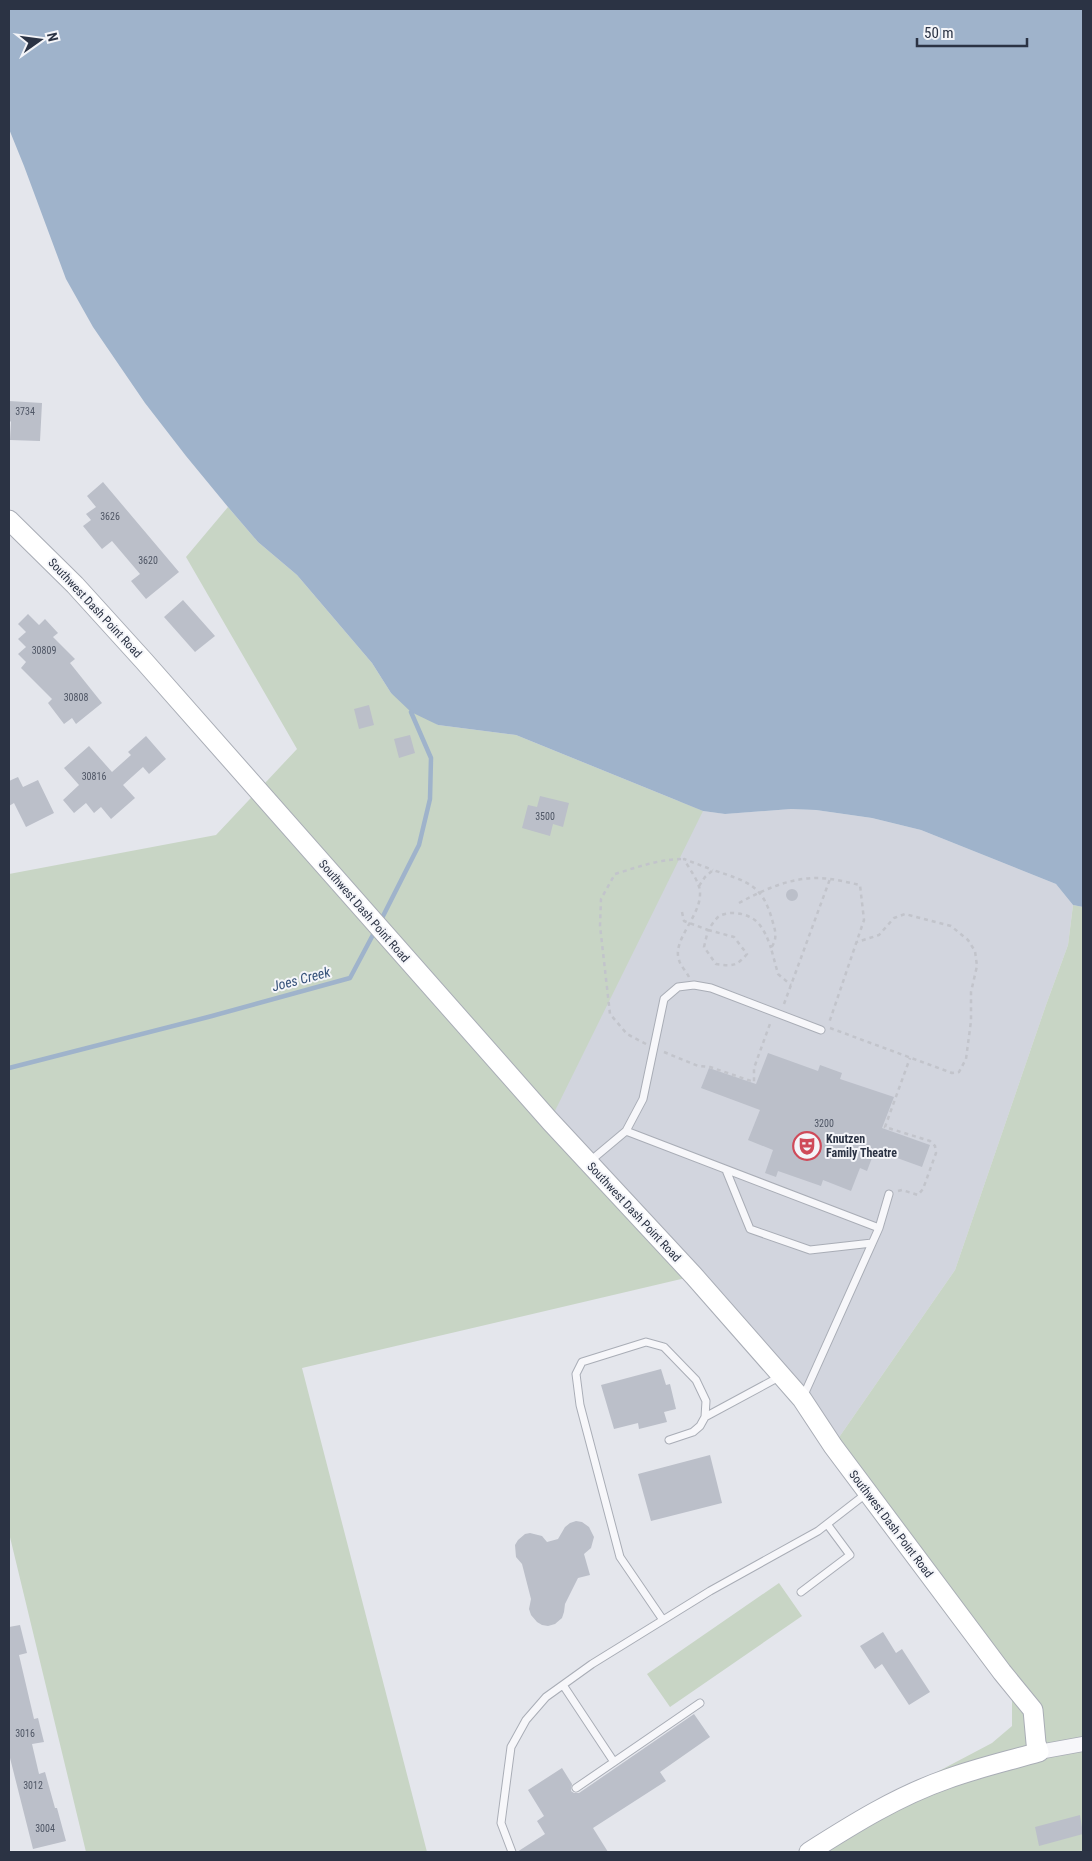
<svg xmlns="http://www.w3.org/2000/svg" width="1092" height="1861" font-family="'Roboto Condensed',sans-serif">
	<rect width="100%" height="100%" fill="#e4e6ec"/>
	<!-- built -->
	<path fill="#d2d5de" d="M 680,800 L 703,811 L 725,814 L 791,809 L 816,810 L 872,818 L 921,830 L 1056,884 L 1073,905 L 1068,945 L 1046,1005 L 955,1270 L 833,1446 L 550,1121 Z"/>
	<!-- green -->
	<path fill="#c8d5c5" d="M 228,507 L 258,542 L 297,575 L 372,663 L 391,693 L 438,725 L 516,735 L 703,811 L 550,1121 L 694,1276 L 302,1368 L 427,1852 L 86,1852 L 9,1533 L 9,874 L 216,835 L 297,749 L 186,557 Z
		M 1073,905 L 1083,907 L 1083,1852 L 803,1852 L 848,1819 L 992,1743 L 1012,1726 L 1012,1694 L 833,1446 L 955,1270 L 1046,1005 L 1068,945 Z
		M 779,1583 L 802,1616 L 670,1707 L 647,1674 Z"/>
	<!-- water -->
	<path fill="#9fb3cb" d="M 9,9 L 1083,9 L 1083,907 L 1073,905 L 1056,884 L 921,830 L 872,818 L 816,810 L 791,809 L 725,814 L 703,811 L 516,735 L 438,725 L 411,712 L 391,693 L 372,663 L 297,575 L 258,542 L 228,507 L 186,456 L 145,403 L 93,327 L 66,279 L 24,166 L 9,129 Z"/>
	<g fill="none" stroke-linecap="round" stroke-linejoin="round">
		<!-- stream -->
		<path stroke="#9fb3cb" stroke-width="4.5" d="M 380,922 L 419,845 L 430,799 L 431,758 L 411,712
			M 9,1068 L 212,1016 L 350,978 L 375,931"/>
	</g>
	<!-- building -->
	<path fill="#bbbfc9" d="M 9,401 L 42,403 L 40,441 L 10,440 L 11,422 L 9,420 Z
		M 103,482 L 179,572 L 146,599 L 131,581 L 140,574 L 112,541 L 102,549 L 83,526 L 91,520 L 86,514 L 96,507 L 87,496 Z
		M 183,600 L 215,636 L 195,652 L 164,617 Z
		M 28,614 L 39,625 L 45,619 L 58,633 L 53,637 L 75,659 L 70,663 L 102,703 L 76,724 L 72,718 L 64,724 L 48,703 L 52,699 L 21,668 L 26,662 L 18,654 L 26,647 L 18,639 L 26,632 L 18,624 Z
		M 369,705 L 374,725 L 359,729 L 354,709 Z
		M 410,735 L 415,753 L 399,758 L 394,739 Z
		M 146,736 L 166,759 L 149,774 L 143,767 L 123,785 L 135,798 L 111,819 L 101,807 L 94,813 L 86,803 L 74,813 L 63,800 L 79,785 L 64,768 L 89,746 L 112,772 L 131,755 L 128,752 Z
		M 18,777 L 23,787 L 38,780 L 54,813 L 26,827 L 14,803 L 9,806 L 9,781 Z
		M 540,796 L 569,803 L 563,827 L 553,824 L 550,836 L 522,828 L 528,805 L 537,807 Z
		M786 895a6 6 0 1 1 12 0a6 6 0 1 1-12 0Z
		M 768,1053 L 818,1071 L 820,1065 L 842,1073 L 840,1079 L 894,1097 L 882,1128 L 930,1145 L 922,1167 L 875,1150 L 867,1171 L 860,1168 L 851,1191 L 823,1180 L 821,1186 L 778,1171 L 776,1177 L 765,1173 L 773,1150 L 748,1140 L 760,1110 L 701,1088 L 709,1068 L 756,1084 Z
		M 661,1369 L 666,1385 L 670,1384 L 676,1409 L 664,1412 L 667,1422 L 639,1429 L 638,1423 L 614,1429 L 601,1385 Z
		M 710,1455 L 722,1503 L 651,1521 L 638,1474 Z
		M 576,1521 L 582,1522 L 589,1527 L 594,1537 L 591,1548 L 584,1554 L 590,1575 L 578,1578 L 565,1604 L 564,1612 L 562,1618 L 555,1624 L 548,1626 L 542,1625 L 537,1622 L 531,1615 L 529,1609 L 531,1599 L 522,1564 L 516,1557 L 515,1545 L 518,1540 L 525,1534 L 530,1533 L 542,1536 L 547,1542 L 558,1539 L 565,1527 L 570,1523 Z
		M 20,1625 L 27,1653 L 19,1655 L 34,1719 L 38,1718 L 44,1742 L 32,1744 L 39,1774 L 45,1772 L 55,1808 L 57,1808 L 66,1841 L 33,1849 L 9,1754 L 9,1627 Z
		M 883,1632 L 896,1653 L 902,1649 L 930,1692 L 909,1705 L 882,1664 L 875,1669 L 860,1646 Z
		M 694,1714 L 710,1737 L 660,1772 L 666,1781 L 593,1828 L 608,1852 L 517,1852 L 545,1834 L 537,1821 L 544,1816 L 528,1790 L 562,1768 L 572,1784 L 571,1791 L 574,1793 L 579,1793 Z
		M 1080,1815 L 1083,1834 L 1039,1846 L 1035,1827 Z"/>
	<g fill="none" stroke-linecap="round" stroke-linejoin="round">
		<defs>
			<path id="lane" d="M 626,1131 L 643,1099 L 664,999 L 678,987 L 694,985 L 711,988 L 821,1030
				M 589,1162 L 626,1131 L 879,1228 L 803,1397
				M 726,1170 L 750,1229 L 810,1250 L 872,1243
				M 879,1228 L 889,1194
				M 705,1417 L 781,1376
				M 801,1592 L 850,1555 L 827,1524
				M 663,1620 L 620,1557 L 580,1405 L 576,1374 L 582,1362 L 646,1342 L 664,1347 L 696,1380 L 706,1401 L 705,1417 L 700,1426 L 693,1432 L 669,1440
				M 563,1685 L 614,1762
				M 576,1788 L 700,1703
				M 512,1852 L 501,1823 L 511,1747 L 526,1720 L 546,1697 L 592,1664 L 710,1591 L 818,1531 L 867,1493"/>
			<path id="street" d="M 1039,1752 L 1083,1744"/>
			<path id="secondary" d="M 9,520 L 75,585 L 144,661 L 550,1121 L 694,1276 L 802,1399 L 833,1446 L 1002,1672 L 1033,1710 L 1036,1743 L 1039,1752 C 1008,1761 977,1768 947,1779 C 898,1796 853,1824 809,1852"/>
		</defs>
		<!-- lane casing -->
		<use href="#lane" stroke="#a9adb6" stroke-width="9"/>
		<!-- street casing -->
		<use href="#street" stroke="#a9adb6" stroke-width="16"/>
		<!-- secondary casing -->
		<use href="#secondary" stroke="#a9adb6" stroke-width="21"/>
		<!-- path -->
		<path stroke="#c2c4cb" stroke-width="2.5" stroke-dasharray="4 4" stroke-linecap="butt" d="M 699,886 L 705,877 L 713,870 C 748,882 763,884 773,923 C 776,932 777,940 771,948 L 778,974 L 791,985
			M 739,903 C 763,890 789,878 817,878 C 831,878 846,882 860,885 L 864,920 L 829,1023
			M 682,912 L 684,921 L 708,930 C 711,926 714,921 718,917 C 722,914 728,913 733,913 C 757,914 764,928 771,948
			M 708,930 L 734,937 L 747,954 C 736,967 732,966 716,964 L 704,947 Z
			M 689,977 C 686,971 680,965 679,960 C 672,940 700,917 700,894 C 701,883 689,869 684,859 L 713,870
			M 784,1004 L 830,879
			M 830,1028 L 952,1073 L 959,1072 L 966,1059 L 971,1021 L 971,992 L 977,966 L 975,951 L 968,940 L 951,926 L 905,914 L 894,918 L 879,935 L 857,942
			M 646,1044 L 627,1034 L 610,1014 L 600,926 L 601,899 L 615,874 C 638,867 659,859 684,859
			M 664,1052 L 698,1066 L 710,1067 L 754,1082 L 754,1068 L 771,1021
			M 898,1191 L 902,1190 L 918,1195 L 923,1189 L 936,1153 L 935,1146 L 930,1141 L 885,1127 L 910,1058"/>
		<!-- lane -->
		<use href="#lane" stroke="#f7f7fa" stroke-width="7"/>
		<!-- street -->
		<use href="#street" stroke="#f7f7fa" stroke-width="14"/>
		<!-- secondary -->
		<use href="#secondary" stroke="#fff" stroke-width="19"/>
	</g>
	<!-- icons -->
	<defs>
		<symbol id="theatre-ring" viewBox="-11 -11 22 22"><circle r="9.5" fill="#f4f5f9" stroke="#cf4a59" stroke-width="1.5"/><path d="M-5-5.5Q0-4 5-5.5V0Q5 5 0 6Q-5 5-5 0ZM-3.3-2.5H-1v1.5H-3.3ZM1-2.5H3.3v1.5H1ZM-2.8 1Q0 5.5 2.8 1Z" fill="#cf4a59"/></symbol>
	</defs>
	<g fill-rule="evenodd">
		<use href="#theatre-ring" x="791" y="1130" width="32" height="32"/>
	</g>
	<g text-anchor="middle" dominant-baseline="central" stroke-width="4" stroke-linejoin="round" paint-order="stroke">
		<!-- number labels -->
		<g font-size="10" fill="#4f5665">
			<text x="25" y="411">3734</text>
			<text x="110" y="516">3626</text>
			<text x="148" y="560">3620</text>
			<text x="44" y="650">30809</text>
			<text x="76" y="697">30808</text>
			<text x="94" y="776">30816</text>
			<text x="545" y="816">3500</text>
			<text x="824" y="1123">3200</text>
			<text x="25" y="1733">3016</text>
			<text x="33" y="1785">3012</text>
			<text x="45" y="1828">3004</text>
		</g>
		<!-- street labels -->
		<g font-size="12" fill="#2b3344" stroke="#f4f5f9">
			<text transform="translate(95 608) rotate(47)">Southwest Dash Point Road</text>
			<text transform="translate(364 911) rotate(49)">Southwest Dash Point Road</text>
			<text transform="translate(634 1212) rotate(47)">Southwest Dash Point Road</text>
			<text transform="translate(891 1524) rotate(53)">Southwest Dash Point Road</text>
		</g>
		<!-- poi labels -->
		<g font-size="12" font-weight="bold" fill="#2b3344" stroke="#f4f5f9" text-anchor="start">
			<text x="826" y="1139">Knutzen<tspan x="826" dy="14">Family Theatre</tspan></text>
		</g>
		<!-- water labels -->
		<g font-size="14" font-style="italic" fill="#355179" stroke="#f4f5f9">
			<text transform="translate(301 979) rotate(-15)">Joes Creek</text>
		</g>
	</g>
	<!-- border -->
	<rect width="1092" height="1861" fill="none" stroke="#2b3344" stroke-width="20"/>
	<!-- north arrow -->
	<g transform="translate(40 40) rotate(76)" stroke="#f4f5f9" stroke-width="4" paint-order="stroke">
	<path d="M0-4L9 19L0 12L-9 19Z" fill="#2b3344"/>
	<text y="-8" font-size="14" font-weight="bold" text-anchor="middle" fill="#2b3344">N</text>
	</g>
	<!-- scale -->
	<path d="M917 38v8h110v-8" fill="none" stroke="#2b3344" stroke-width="2.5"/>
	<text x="924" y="38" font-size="15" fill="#2b3344" stroke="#f4f5f9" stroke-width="4" paint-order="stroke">50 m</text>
</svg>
